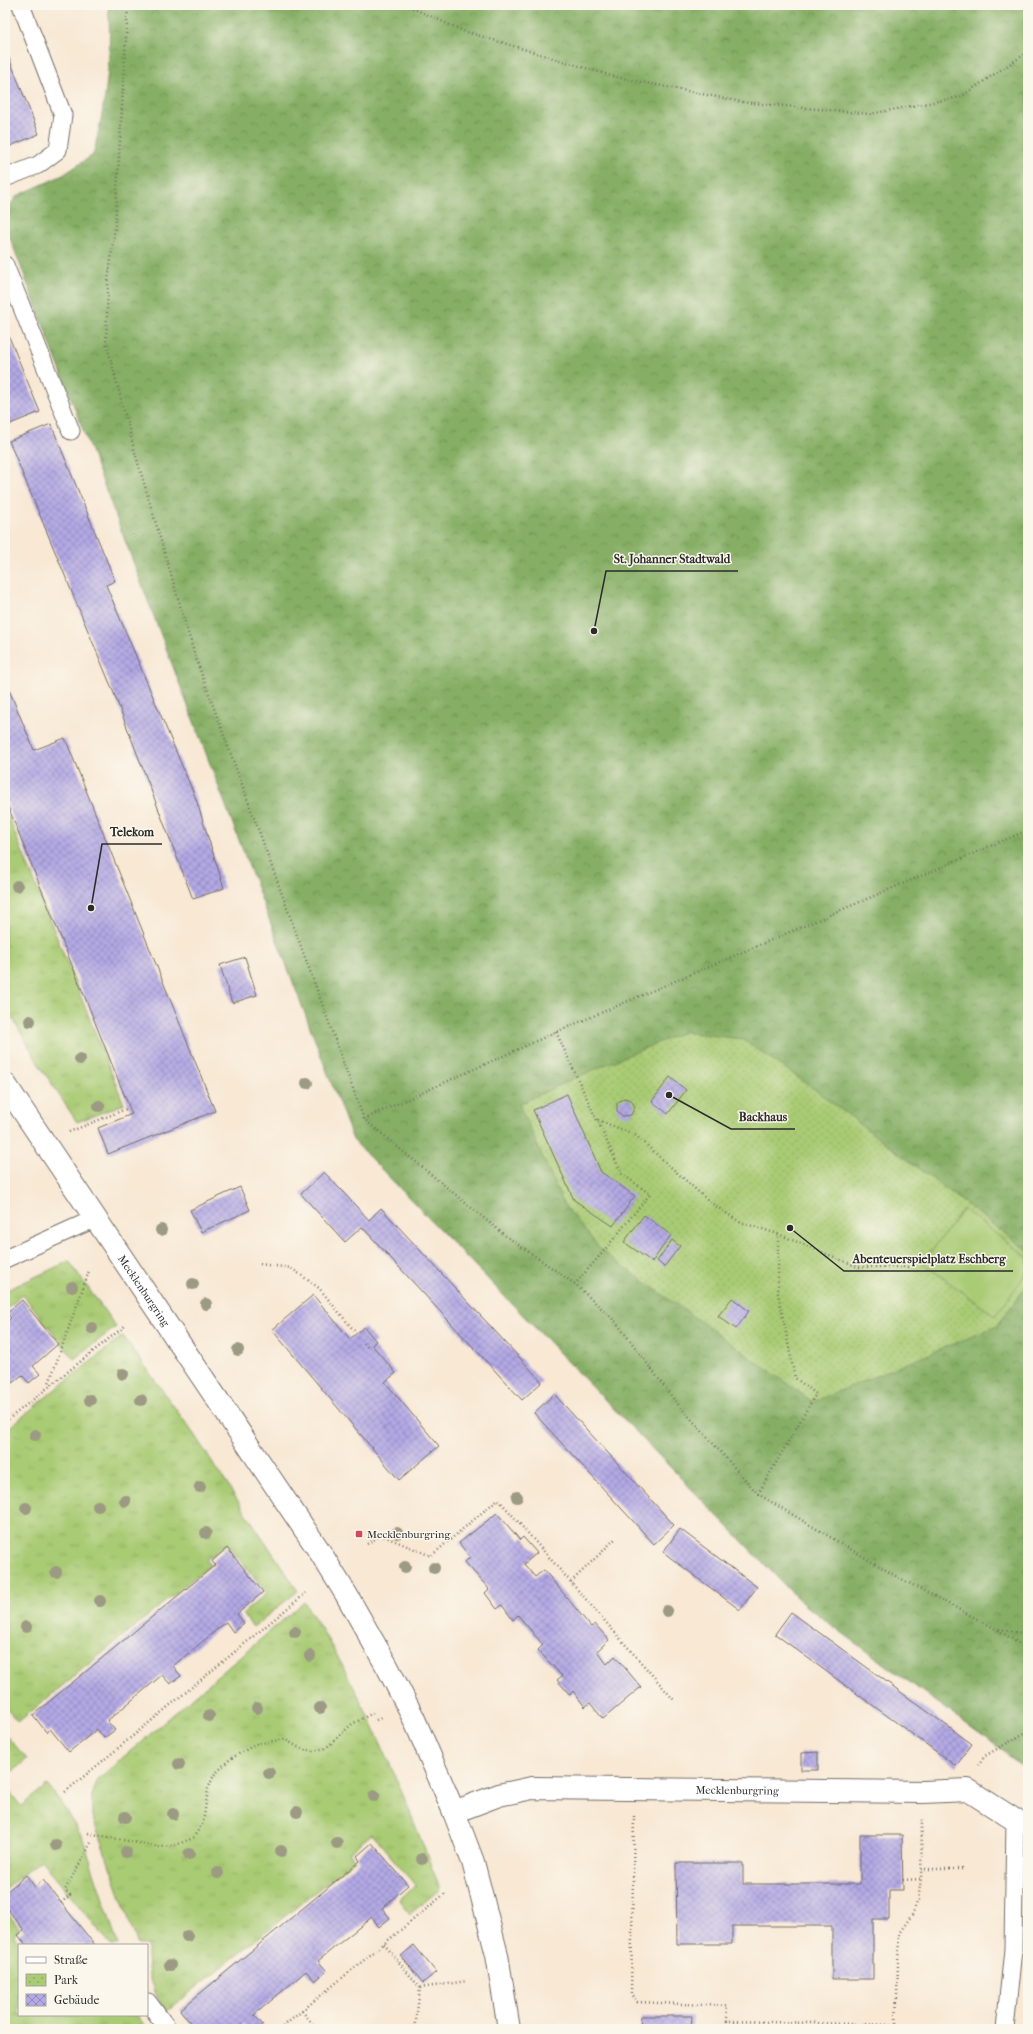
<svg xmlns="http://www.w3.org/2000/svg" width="1033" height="2034" font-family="'IM FELL French Canon',serif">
	<defs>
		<pattern id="grass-tufts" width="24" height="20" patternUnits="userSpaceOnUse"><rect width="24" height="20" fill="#a9cb73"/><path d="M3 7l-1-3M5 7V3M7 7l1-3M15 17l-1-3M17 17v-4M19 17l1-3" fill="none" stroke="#92ae64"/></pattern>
		<pattern id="forest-crowns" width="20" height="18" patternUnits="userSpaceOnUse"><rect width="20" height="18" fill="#86af65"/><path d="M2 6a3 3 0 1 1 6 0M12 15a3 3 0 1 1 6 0" fill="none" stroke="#6e8f53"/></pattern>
		<pattern id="park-dots" width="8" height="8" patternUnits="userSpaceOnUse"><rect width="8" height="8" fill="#a9cb73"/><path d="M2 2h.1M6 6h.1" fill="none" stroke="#92ae64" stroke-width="1.8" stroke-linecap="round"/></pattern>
		<pattern id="building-cross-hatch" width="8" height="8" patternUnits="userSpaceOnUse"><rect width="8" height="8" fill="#b3a9e5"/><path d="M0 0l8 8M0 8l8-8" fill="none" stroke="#928aba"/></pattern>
	</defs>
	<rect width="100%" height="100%" fill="#fbf7ec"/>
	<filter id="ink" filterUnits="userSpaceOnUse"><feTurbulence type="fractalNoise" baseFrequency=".025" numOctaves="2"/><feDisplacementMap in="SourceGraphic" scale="8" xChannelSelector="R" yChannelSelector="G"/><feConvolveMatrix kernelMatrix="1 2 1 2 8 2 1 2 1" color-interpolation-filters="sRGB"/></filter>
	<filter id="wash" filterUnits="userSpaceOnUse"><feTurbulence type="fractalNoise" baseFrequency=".012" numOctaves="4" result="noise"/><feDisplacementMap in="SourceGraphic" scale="16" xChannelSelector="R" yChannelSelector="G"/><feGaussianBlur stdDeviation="0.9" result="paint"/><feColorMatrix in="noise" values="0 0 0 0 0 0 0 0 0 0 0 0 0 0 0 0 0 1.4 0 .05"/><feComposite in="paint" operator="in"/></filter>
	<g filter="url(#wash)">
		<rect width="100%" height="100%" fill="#f8e8d4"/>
		<!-- grass -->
		<path fill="url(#grass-tufts)" stroke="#6a7b4f" d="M 8,816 L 124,1104 L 77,1122 L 40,1066 L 5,1005 L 5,817 Z
			M 69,1261 L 116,1327 L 74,1359 L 23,1295 L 5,1310 L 5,1291 Z
			M 123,1336 L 193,1433 L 298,1591 L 253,1627 L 242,1614 L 267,1593 L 227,1544 L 206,1560 L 210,1565 L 18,1722 L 5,1707 L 5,1431 L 52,1392 Z
			M 304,1602 C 362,1688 403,1792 440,1889 L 410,1914 L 399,1900 L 415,1885 L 372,1834 L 349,1852 L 355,1860 L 166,2012 C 150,1986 147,1976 147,1945 L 138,1945 L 92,1816 L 92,1796 L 98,1779 Z
			M 5,1734 L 27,1759 L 5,1778 Z
			M 47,1785 L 60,1801 L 83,1839 L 118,1945 L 111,1945 L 41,1860 L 5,1889 L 5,1786 L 21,1806 Z
			M 5,1910 L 20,1929 L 14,1935 L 22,1945 L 19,1945 L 19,2015 L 137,2015 L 147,2029 L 5,2029 Z"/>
		<!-- forest -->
		<path fill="url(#forest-crowns)" stroke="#586d48" d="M 108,5 L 1028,5 L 1028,1251 L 806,1083 L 997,1326 L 1028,1284 L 1028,1769 L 803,1604 L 353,1140 L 7,230 L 6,211 L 17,196 L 63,175 L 93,155 C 105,109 113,53 108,5 Z"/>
		<!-- park -->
		<path fill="url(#park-dots)" stroke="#6a7b4f" d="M 683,1032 L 742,1039 L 806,1083 L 1028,1251 L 1028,1284 L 997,1326 L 813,1402 L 603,1252 L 564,1205 L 519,1104 L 577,1077 Z"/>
		<!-- pitch -->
		<path fill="#a9cb73" stroke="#6a7b4f" d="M 963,1209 L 1028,1258 L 1028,1271 L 995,1316 L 923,1263 Z"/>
		<g id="blocks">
			<!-- building -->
			<path fill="url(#building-cross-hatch)" d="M 5,48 L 39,134 L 5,148 Z
				M 5,327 L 40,412 L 5,426 Z
				M 51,424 L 115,581 L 106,585 L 196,799 L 224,888 L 193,899 L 113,691 L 9,441 Z
				M 5,680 L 34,750 L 65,738 L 215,1111 L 108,1154 L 98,1128 L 132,1114 L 5,799 Z
				M 245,957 L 257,995 L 232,1003 L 220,965 Z
				M 670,1077 L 686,1090 L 668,1114 L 652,1101 Z
				M 567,1094 L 601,1172 L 635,1196 L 613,1226 L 574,1200 L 533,1110 Z
				M 624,1098 L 631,1100 L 635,1107 L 631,1115 L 623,1116 L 617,1111 L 617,1103 Z
				M 324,1172 L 369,1220 L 381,1208 L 542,1382 L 522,1400 L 362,1227 L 345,1242 L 301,1194 Z
				M 240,1187 L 250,1210 L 201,1232 L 190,1210 Z
				M 644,1215 L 671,1235 L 652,1262 L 624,1242 Z
				M 672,1240 L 680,1246 L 664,1267 L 657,1261 Z
				M 313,1295 L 350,1339 L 364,1327 L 376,1341 L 372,1345 L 396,1373 L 385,1382 L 439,1446 L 399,1480 L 272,1330 Z
				M 732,1298 L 749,1311 L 736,1329 L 718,1316 Z
				M 22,1300 L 58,1344 L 33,1366 L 40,1374 L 29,1383 L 22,1375 L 5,1389 L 5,1323 L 11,1318 L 7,1313 Z
				M 554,1394 L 674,1525 L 654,1544 L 534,1413 Z
				M 497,1513 L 520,1540 L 523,1537 L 537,1553 L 524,1564 L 535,1577 L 544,1570 L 591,1627 L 595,1624 L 609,1640 L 597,1651 L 607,1664 L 615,1656 L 641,1687 L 603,1719 L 590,1703 L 585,1707 L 573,1691 L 570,1695 L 557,1680 L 562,1676 L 538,1650 L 543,1645 L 518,1615 L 513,1620 L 502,1605 L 497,1609 L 485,1593 L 489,1589 L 465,1562 L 470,1557 L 459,1543 Z
				M 680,1529 L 757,1587 L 740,1610 L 663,1552 Z
				M 227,1548 L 263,1592 L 237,1614 L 244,1623 L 233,1632 L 226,1622 L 173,1666 L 181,1676 L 170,1684 L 162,1675 L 107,1721 L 115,1730 L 104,1738 L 97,1729 L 69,1752 L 50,1729 L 47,1733 L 33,1715 L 215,1565 L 212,1561 Z
				M 791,1612 L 972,1744 L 956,1766 L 775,1634 Z
				M 818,1752 L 818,1770 L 801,1770 L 801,1753 Z
				M 860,1835 L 902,1835 L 903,1890 L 889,1890 L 889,1919 L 873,1919 L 873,1979 L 832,1979 L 832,1926 L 732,1926 L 732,1944 L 677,1944 L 676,1863 L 743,1863 L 743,1884 L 860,1884 Z
				M 372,1843 L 408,1885 L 382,1908 L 390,1918 L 379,1927 L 372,1917 L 336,1946 L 318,1961 L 327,1971 L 315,1981 L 306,1971 L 254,2015 L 263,2025 L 258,2029 L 247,2029 L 243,2024 L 237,2029 L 201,2029 L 199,2026 L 195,2029 L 180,2010 L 360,1861 L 357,1856 Z
				M 26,1875 L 35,1887 L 43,1880 L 95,1945 L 26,1945 L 18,1935 L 24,1930 L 5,1906 L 5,1893 Z
				M 414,1945 L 436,1972 L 423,1983 L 401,1956 Z
				M 641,2016 L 692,2016 L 691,2029 L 640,2029 Z"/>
		</g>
	</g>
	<g filter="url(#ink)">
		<use href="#blocks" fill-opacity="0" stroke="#736d66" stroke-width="1"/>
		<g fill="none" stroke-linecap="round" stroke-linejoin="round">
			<defs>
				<path id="service" d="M 5,178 L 38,165 L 58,150 L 63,115 L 21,5
					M 5,265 L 71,431
					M 5,1259 L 94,1219
					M 148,2002 L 168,2029
					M 1005,2029 L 1013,1949 L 1015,1820"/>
				<g id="minor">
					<path id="s1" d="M 454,1812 L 499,1795 L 532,1788 L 923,1792 L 968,1790 L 1015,1820"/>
				</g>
				<g id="tertiary">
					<path id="s2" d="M 5,1084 L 320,1552 L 346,1594 L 388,1668 L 414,1719 L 454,1812 L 473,1862 L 497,1955 L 509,2029"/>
				</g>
			</defs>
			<!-- service casing -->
			<use href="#service" stroke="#736d66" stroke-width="19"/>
			<!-- minor casing -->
			<use href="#minor" stroke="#736d66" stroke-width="24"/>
			<!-- tertiary casing -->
			<use href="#tertiary" stroke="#736d66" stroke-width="24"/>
			<!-- path -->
			<path stroke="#736d66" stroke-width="2.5" stroke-dasharray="1 3" stroke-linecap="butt" d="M 128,5 L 115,226 L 108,282 L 106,342 L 136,456 L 195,656 L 364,1119 L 503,1234 L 575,1284 L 616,1322 L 676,1402 L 758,1494 L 894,1575 L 996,1629 L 1028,1649
				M 405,5 L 464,31 L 612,76 L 742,102 L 870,114 L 960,97 L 1028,52
				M 556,1032 L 622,1174 L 650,1194 L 603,1252 L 575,1284
				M 364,1119 L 556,1032 L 1028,830
				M 598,1120 L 635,1135 L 711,1203 L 740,1222 L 778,1234 L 858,1267 L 915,1267
				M 69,1132 L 126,1109
				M 260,1264 L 291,1268 L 319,1288 L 356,1333
				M 364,1343 L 368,1348
				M 48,1386 L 89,1271
				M 5,1422 L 126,1325
				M 758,1494 L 816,1394 L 795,1378 L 778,1293 L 778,1234
				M 367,1544 L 381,1535 L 431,1556 L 498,1499 L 674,1700
				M 571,1582 L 616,1538
				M 999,1629 L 1028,1634
				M 376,1720 L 383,1717
				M 978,1765 L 985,1756 L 1028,1731
				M 65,1792 L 306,1593
				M 634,1816 L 631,1994 L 637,2002 L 727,2006 L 725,2029
				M 88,1833 L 159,1847 L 173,1846 L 193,1838 L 203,1823 L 208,1789 L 214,1775 L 230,1759 L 256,1744 L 284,1739 L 300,1748 L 313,1751 L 326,1748 L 352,1724 L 373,1713
				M 921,1869 L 965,1869
				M 903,1880 L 921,1879
				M 61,1903 L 70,1895 L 65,1890 L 92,1841
				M 384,1944 L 420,1988 L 415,2029
				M 420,1988 L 467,1981
				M 302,2011 L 317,2029
				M 726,2021 L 896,2025 L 899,1933 L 912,1915 L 918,1900 L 921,1879 L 922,1819
				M 280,2029 L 447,1892"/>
			<!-- service -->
			<use href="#service" stroke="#fff" stroke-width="17"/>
			<!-- minor -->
			<use href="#minor" stroke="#fff" stroke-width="22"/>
			<!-- tertiary -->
			<use href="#tertiary" stroke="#fff" stroke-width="22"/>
		</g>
		<!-- trees -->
		<g fill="#9c9a83">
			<circle cx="17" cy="886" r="6"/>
			<circle cx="30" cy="1021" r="6"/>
			<circle cx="80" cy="1059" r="6"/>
			<circle cx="307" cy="1083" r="6"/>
			<circle cx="99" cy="1106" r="6"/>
			<circle cx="161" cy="1230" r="6"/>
			<circle cx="193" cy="1284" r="6"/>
			<circle cx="72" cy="1287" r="6"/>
			<circle cx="206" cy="1304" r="6"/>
			<circle cx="92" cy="1328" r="6"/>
			<circle cx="238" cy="1350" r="6"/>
			<circle cx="123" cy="1374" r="6"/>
			<circle cx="90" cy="1400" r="6"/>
			<circle cx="141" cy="1400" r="6"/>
			<circle cx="35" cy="1435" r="6"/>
			<circle cx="200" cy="1487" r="6"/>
			<circle cx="517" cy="1497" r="6"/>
			<circle cx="125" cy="1501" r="6"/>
			<circle cx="98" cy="1506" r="6"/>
			<circle cx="26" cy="1508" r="6"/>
			<circle cx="206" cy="1533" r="6"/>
			<circle cx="397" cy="1533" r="6"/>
			<circle cx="405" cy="1567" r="6"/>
			<circle cx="434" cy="1568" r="6"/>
			<circle cx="56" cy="1572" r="6"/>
			<circle cx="100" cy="1601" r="6"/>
			<circle cx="667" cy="1611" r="6"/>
			<circle cx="26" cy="1627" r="6"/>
			<circle cx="295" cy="1632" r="6"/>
			<circle cx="310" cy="1656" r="6"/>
			<circle cx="257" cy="1708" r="6"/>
			<circle cx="320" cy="1708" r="6"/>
			<circle cx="209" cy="1716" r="6"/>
			<circle cx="179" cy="1764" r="6"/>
			<circle cx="269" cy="1773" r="6"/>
			<circle cx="374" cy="1796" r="6"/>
			<circle cx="297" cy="1812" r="6"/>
			<circle cx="173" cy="1814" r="6"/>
			<circle cx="125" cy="1817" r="6"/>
			<circle cx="337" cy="1843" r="6"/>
			<circle cx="56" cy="1845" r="6"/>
			<circle cx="281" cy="1851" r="6"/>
			<circle cx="126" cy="1852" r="6"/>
			<circle cx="189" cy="1854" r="6"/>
			<circle cx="422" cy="1859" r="6"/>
			<circle cx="218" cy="1873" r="6"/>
			<circle cx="187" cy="1936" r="6"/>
			<circle cx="170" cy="1965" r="6"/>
		</g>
	</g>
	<!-- markers -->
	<rect fill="#d1495b" stroke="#fbf7ec" stroke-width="1.5" x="355" y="1530" width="8" height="8" rx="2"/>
	<g text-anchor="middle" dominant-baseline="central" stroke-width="3" stroke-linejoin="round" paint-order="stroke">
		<!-- street labels -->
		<g font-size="11" fill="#2b2b2b" stroke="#fbf7ec">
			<text stroke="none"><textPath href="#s2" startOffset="249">Mecklenburgring</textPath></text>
			<text stroke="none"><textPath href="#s1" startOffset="287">Mecklenburgring</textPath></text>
		</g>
		<!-- poi labels -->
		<g font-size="11" fill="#2b2b2b" stroke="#fbf7ec" text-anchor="start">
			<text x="367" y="1534">Mecklenburgring</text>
		</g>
	</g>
	<!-- callouts -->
	<path fill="none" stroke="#2b2b2b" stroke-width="1.5" d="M594 631L606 571H738M91 908L102 844H162M669 1095L731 1129H795M790 1228L844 1271H1013"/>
	<g fill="#2b2b2b" stroke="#fbf7ec" stroke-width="1.5">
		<circle cx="594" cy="631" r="4"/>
		<circle cx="91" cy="908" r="4"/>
		<circle cx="669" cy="1095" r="4"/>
		<circle cx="790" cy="1228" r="4"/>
	</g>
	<g font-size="12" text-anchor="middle" font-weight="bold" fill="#2b2b2b" stroke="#fbf7ec" stroke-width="3" stroke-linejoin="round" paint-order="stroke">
		<text x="672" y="563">St. Johanner Stadtwald</text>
		<text x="132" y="836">Telekom</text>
		<text x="763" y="1121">Backhaus</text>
		<text x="929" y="1263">Abenteuerspielplatz Eschberg</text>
	</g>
	<!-- margin -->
	<rect width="1033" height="2034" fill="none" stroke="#fbf7ec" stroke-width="20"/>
	<!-- legend -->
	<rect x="18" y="1944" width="130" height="72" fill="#fbf7ec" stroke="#a8a59f"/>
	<rect x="26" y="1957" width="20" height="6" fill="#ffffff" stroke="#a8a59f"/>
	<text x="54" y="1964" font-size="12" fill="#2b2b2b">Straße</text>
	<rect x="26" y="1974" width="20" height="12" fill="url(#park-dots)" stroke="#a8a59f"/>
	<text x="54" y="1984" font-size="12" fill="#2b2b2b">Park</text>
	<rect x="26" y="1994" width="20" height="12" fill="url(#building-cross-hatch)" stroke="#a8a59f"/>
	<text x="54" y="2004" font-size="12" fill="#2b2b2b">Gebäude</text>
</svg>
